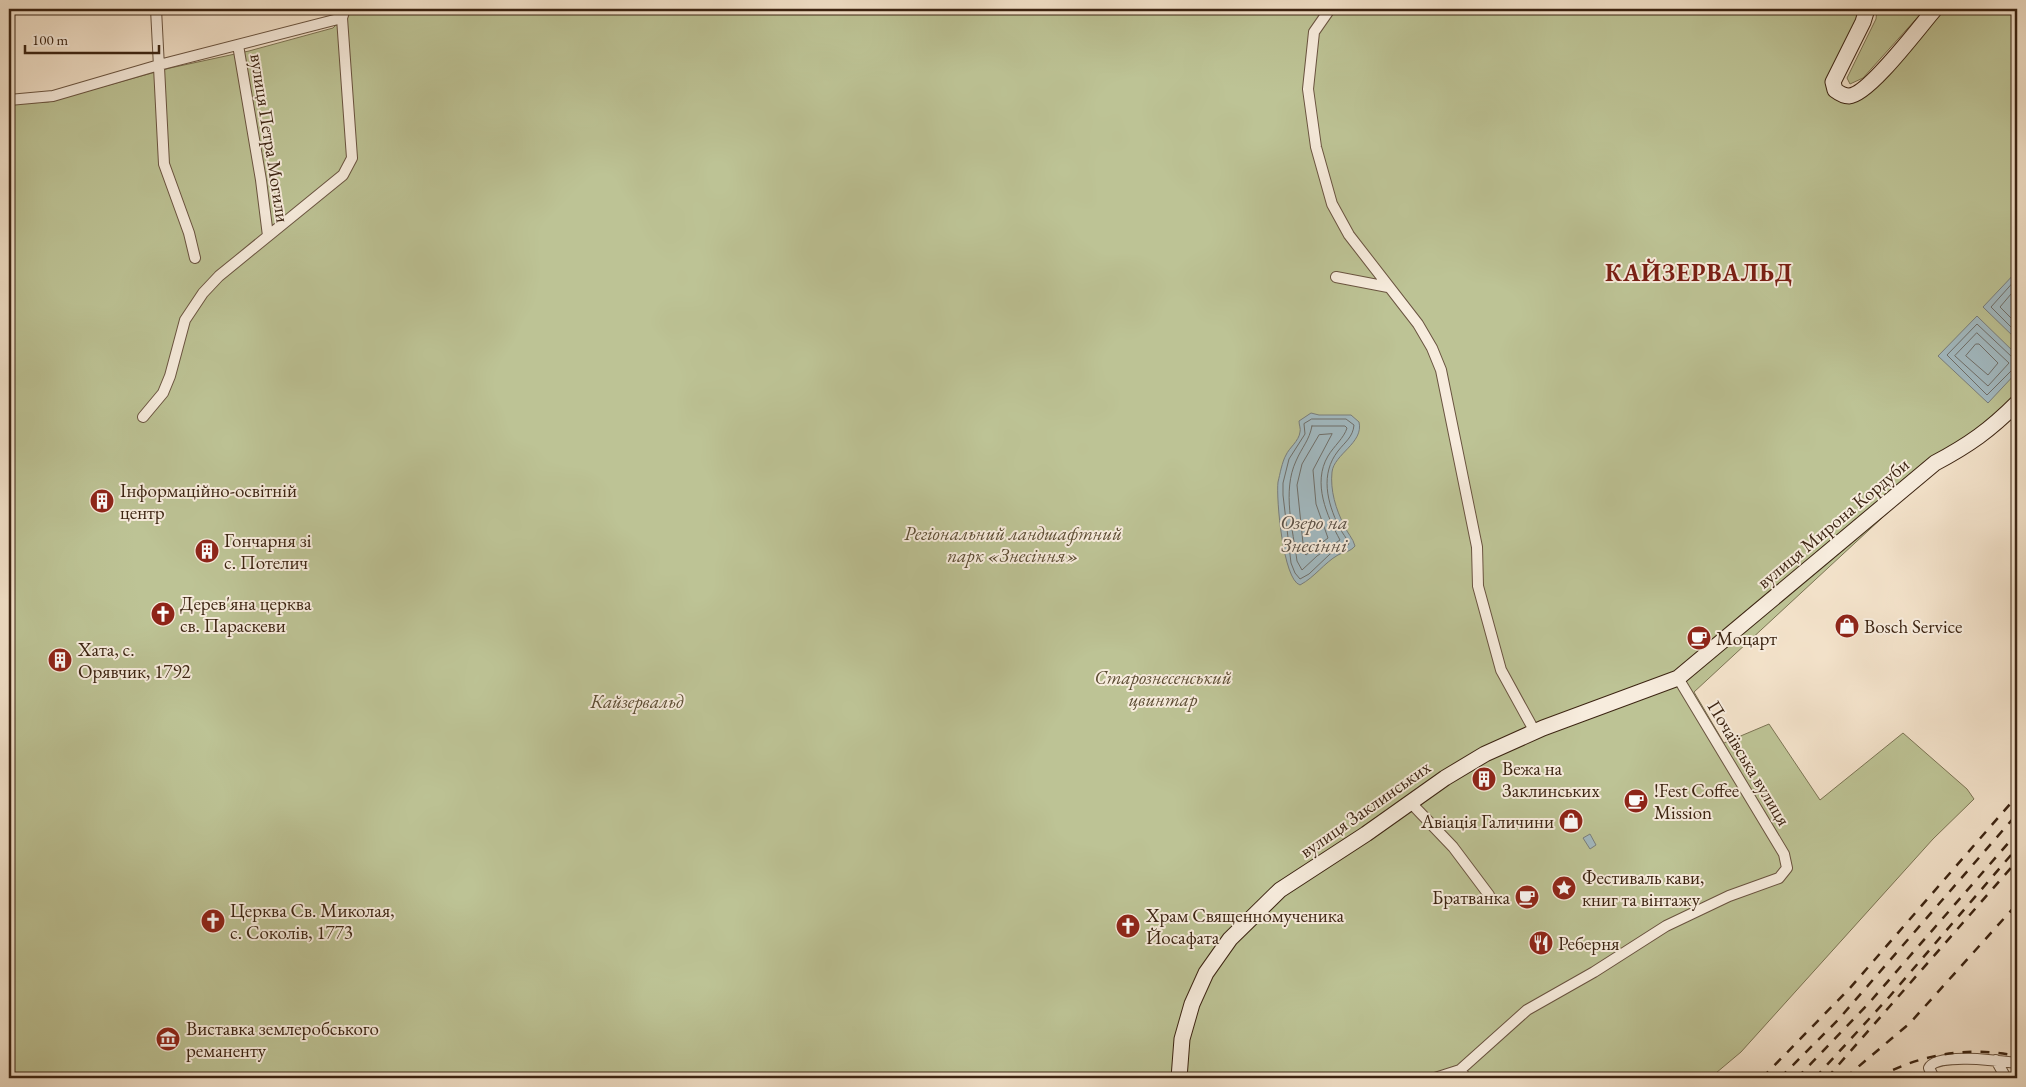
<svg xmlns="http://www.w3.org/2000/svg" width="2026" height="1087" font-family="'EB Garamond',serif">
	<rect width="100%" height="100%" fill="#f3e2ca"/>
	<filter id="stains"><feTurbulence type="fractalNoise" baseFrequency=".004" numOctaves="4"/><feColorMatrix values="0 0 0 0 .2 0 0 0 0 .09 0 0 0 0 .02 0 0 0 .5 -.17"/></filter>
	<radialGradient id="worn" r=".72"><stop offset=".6" stop-color="#630" stop-opacity="0"/><stop offset="1" stop-color="#630" stop-opacity=".3"/></radialGradient>
	<!-- green -->
	<path fill="#bdc395" stroke="#7c7454" d="M 352,9 L 1863,9 L 1830,73 L 1849,99 L 1938,9 L 2017,9 L 2017,393 L 1694,692 L 1724,743 L 1769,724 L 1820,800 L 1903,733 L 1967,789 L 1974,799 L 1933,839 L 1741,1052 L 1710,1078 L 9,1078 L 9,104 L 48,102 L 170,68 L 249,51 L 333,28 Z
		M 1877,9 L 1925,9 L 1863,78 L 1850,84 L 1847,78 L 1876,19 Z"/>
	<!-- water -->
	<path fill="#a2bac2" stroke="#797e7c" d="M 2017,271 L 2017,340 L 1983,307 Z
		M 1977,316 L 2017,355 L 2017,372 L 1988,403 L 1938,356 Z
		M 1311,413 L 1319,415 L 1351,415 L 1359,422 C 1364,443 1334,454 1332,472 C 1330,490 1336,510 1344,525 C 1347,533 1353,538 1355,546 C 1350,552 1344,552 1338,555 C 1324,563 1315,577 1300,585 C 1283,580 1276,498 1278,482 C 1280,474 1282,462 1286,455 C 1289,448 1299,441 1300,432 C 1301,429 1299,425 1299,421 Z
		M 1590,834 L 1596,845 L 1590,849 L 1583,838 Z"/>
	<g fill="none" stroke-linecap="round" stroke-linejoin="round">
		<!-- shore -->
		<path stroke="#6f6f6a" stroke-width="1" d="M 2017,278 L 1991,307 L 2017,333
			M 2017,287 L 2000,307 L 2017,324
			M 1977,333 L 2009,363 L 1988,386 L 1955,356 Z
			M 1976,344 L 1979,344 L 1998,363 L 1988,375 L 1966,356 Z
			M 2017,358 L 2012,357 L 1977,324 L 1947,355 L 1987,395 L 2012,370 L 2017,369
			M 1312,419 L 1346,419 L 1354,425 C 1353,437 1345,442 1338,451 C 1320,474 1327,502 1339,527 C 1342,533 1347,538 1349,544 L 1330,554 L 1309,574 L 1300,579 L 1295,573 L 1291,563 L 1283,495 L 1283,483 L 1289,459 L 1305,434 L 1304,424 Z
			M 1312,426 L 1345,426 L 1347,428 C 1344,438 1334,446 1328,456 C 1312,483 1327,516 1340,540 L 1317,556 L 1302,570 L 1297,561 C 1293,530 1282,491 1296,461 C 1302,447 1309,441 1312,426 Z
			M 1332,434 L 1313,470 L 1316,504 L 1328,538 L 1306,555 L 1304,553 L 1297,485 L 1302,464 L 1319,435 Z"/>
		<defs>
			<path id="street" d="M 156,9 L 164,164 L 189,233 L 195,258
				M 1330,9 L 1314,32 L 1308,89 L 1316,147 L 1332,204 L 1349,235 L 1418,324 L 1432,348 L 1441,370 L 1477,547 L 1478,586 L 1501,670 L 1535,732
				M 238,45 L 261,180 L 268,236
				M 9,100 L 53,96 L 159,65 L 342,18
				M 1336,277 L 1388,287
				M 143,417 L 163,393 L 170,376 L 185,320 L 203,293 L 219,276 L 343,175 L 352,158 L 342,18 L 345,9
				M 1410,802 L 1453,847 L 1489,895
				M 1996,1060 L 2006,1078
				M 1460,1070 L 1466,1078
				M 1435,1078 L 1460,1070 L 1527,1010 L 1594,972 L 1666,926 L 1729,896 L 1779,878 L 1787,868 L 1784,854 L 1678,678
				M 1934,1078 L 1929,1068 C 1936,1052 2001,1061 2017,1063"/>
			<path id="secondary" d="M 1867,9 L 1863,22 L 1833,82 L 1835,90 C 1839,93 1843,96 1849,96 C 1869,95 1920,26 1935,9
				M 1179,1078 L 1182,1039 L 1192,1004 L 1206,973 L 1230,939 L 1280,890 L 1366,834 L 1445,778 L 1485,754 L 1543,728 L 1678,678 L 1935,463 C 1969,445 1990,430 2017,403"/>
		</defs>
		<!-- street casing -->
		<use href="#street" stroke="#6a5440" stroke-width="12"/>
		<!-- secondary casing -->
		<use href="#secondary" stroke="#3c2412" stroke-width="17"/>
		<!-- street -->
		<use href="#street" stroke="#f7ecdd" stroke-width="10"/>
		<!-- secondary -->
		<use href="#secondary" stroke="#f7ecdd" stroke-width="15"/>
		<!-- rail -->
		<path stroke="#3c2412" stroke-width="2.5" stroke-dasharray="9 9" stroke-linecap="butt" d="M 1762,1078 L 1850,988 L 2017,796
			M 1780,1078 L 1838,1020 L 2017,814
			M 1797,1078 L 1869,1003 L 2017,833
			M 1815,1078 L 1890,996 L 2017,848
			M 1827,1078 L 2017,861
			M 1845,1078 L 1910,1023 L 2017,904
			M 1877,1078 C 1920,1054 1968,1046 2017,1056"/>
	</g>
	<!-- icons -->
	<defs>
		<symbol id="building-disc" viewBox="-11 -11 22 22"><circle r="9.5" fill="#8f2418" stroke="#f7ecdd"/><path d="M-4-6H4V6H1V3H-1V6H-4ZM-2.5-4.3h1.7v1.8h-1.7ZM.8-4.3h1.7v1.8H.8ZM-2.5-1h1.7V.8h-1.7ZM.8-1h1.7V.8H.8Z" fill="#fff"/></symbol>
		<symbol id="church-disc" viewBox="-11 -11 22 22"><circle r="9.5" fill="#8f2418" stroke="#f7ecdd"/><path d="M-1.2-6h2.4v3.5h3.3v2.4h-3.3V6h-2.4V-.1h-3.3v-2.4h3.3Z" fill="#fff"/></symbol>
		<symbol id="shop-disc" viewBox="-11 -11 22 22"><circle r="9.5" fill="#8f2418" stroke="#f7ecdd"/><path d="M-5-2.5h2.3a2.7 3.5 0 0 1 5.4 0H5L5.5 6h-11ZM-1.5-2.5h3a1.5 2.3 0 0 0-3 0Z" fill="#fff"/></symbol>
		<symbol id="cafe-disc" viewBox="-11 -11 22 22"><circle r="9.5" fill="#8f2418" stroke="#f7ecdd"/><path d="M-5.5-4.5H6V0H3Q3 3.5 0 3.5H-2.5Q-5.5 3.5-5.5 0ZM3-3.2v2h1.7v-2ZM-6 4.5H4V6H-6Z" fill="#fff"/></symbol>
		<symbol id="sight-disc" viewBox="-11 -11 22 22"><circle r="9.5" fill="#8f2418" stroke="#f7ecdd"/><path d="M0-6L1.8-2.2L6-1.7L2.9 1.2L3.7 5.4L0 3.3L-3.7 5.4L-2.9 1.2L-6-1.7L-1.8-2.2Z" fill="#fff"/></symbol>
		<symbol id="restaurant-disc" viewBox="-11 -11 22 22"><circle r="9.5" fill="#8f2418" stroke="#f7ecdd"/><path d="M-5-6h1v4h1v-4h1v4h1v-4h1v5L-1.5 .5V6h-2V.5L-5-1ZM5-6V6H3V1.5H1.5Q1.5-4 5-6Z" fill="#fff"/></symbol>
		<symbol id="museum-disc" viewBox="-11 -11 22 22"><circle r="9.5" fill="#8f2418" stroke="#f7ecdd"/><path d="M0-6L6-3V-2H-6V-3ZM-5-1h2V3h-2ZM-1-1h2V3h-2ZM3-1h2V3H3ZM-6 4H6V6H-6Z" fill="#fff"/></symbol>
	</defs>
	<g fill-rule="evenodd">
		<use href="#building-disc" x="88" y="487" width="28" height="28"/>
		<use href="#building-disc" x="193" y="537" width="28" height="28"/>
		<use href="#church-disc" x="149" y="600" width="28" height="28"/>
		<use href="#shop-disc" x="1833" y="612" width="28" height="28"/>
		<use href="#cafe-disc" x="1685" y="624" width="28" height="28"/>
		<use href="#building-disc" x="46" y="646" width="28" height="28"/>
		<use href="#building-disc" x="1470" y="765" width="28" height="28"/>
		<use href="#cafe-disc" x="1622" y="787" width="28" height="28"/>
		<use href="#shop-disc" x="1557" y="807" width="28" height="28"/>
		<use href="#sight-disc" x="1550" y="874" width="28" height="28"/>
		<use href="#cafe-disc" x="1513" y="883" width="28" height="28"/>
		<use href="#church-disc" x="199" y="907" width="28" height="28"/>
		<use href="#church-disc" x="1114" y="912" width="28" height="28"/>
		<use href="#restaurant-disc" x="1527" y="929" width="28" height="28"/>
		<use href="#museum-disc" x="154" y="1025" width="28" height="28"/>
	</g>
	<g text-anchor="middle" dominant-baseline="central" stroke-width="4" stroke-linejoin="round" paint-order="stroke">
		<!-- street labels -->
		<g font-size="19" fill="#3c2412" stroke="#f7ecdd">
			<text transform="translate(270 138) rotate(81)">вулиця Петра Могили</text>
			<text transform="translate(1833 523) rotate(-40)">вулиця Мирона Кордуби</text>
			<text transform="translate(1749 763) rotate(59)">Почаївська вулиця</text>
			<text transform="translate(1365 809) rotate(-35)">вулиця Заклинських</text>
		</g>
		<!-- poi labels -->
		<g font-size="19" fill="#3c2412" stroke="#f7ecdd" text-anchor="start">
			<text x="120" y="490">Інформаційно-освітній<tspan x="120" dy="22">центр</tspan></text>
			<text x="224" y="540">Гончарня зі<tspan x="224" dy="22">с. Потелич</tspan></text>
			<text x="180" y="603">Дерев'яна церква<tspan x="180" dy="22">св. Параскеви</tspan></text>
			<text x="1864" y="626">Bosch Service</text>
			<text x="1716" y="638">Моцарт</text>
			<text x="78" y="649">Хата, с.<tspan x="78" dy="22">Орявчик, 1792</tspan></text>
			<text x="1502" y="768">Вежа на<tspan x="1502" dy="22">Заклинських</tspan></text>
			<text x="1654" y="790">!Fest Coffee<tspan x="1654" dy="22">Mission</tspan></text>
			<text x="1554" y="821" text-anchor="end">Авіація Галичини</text>
			<text x="1582" y="877">Фестиваль кави,<tspan x="1582" dy="22">книг та вінтажу</tspan></text>
			<text x="1510" y="897" text-anchor="end">Братванка</text>
			<text x="230" y="910">Церква Св. Миколая,<tspan x="230" dy="22">с. Соколів, 1773</tspan></text>
			<text x="1146" y="915">Храм Священномученика<tspan x="1146" dy="22">Йосафата</tspan></text>
			<text x="1558" y="943">Реберня</text>
			<text x="186" y="1028">Виставка землеробського<tspan x="186" dy="22">реманенту</tspan></text>
		</g>
		<!-- park labels -->
		<g font-size="19" font-style="italic" fill="#5c4c33" stroke="#f7ecdd">
			<text x="1013" y="533">Регіональний ландшафтний<tspan x="1013" dy="22">парк «Знесіння»</tspan></text>
			<text x="1163" y="677">Старознесенський<tspan x="1163" dy="22">цвинтар</tspan></text>
			<text x="637" y="701">Кайзервальд</text>
		</g>
		<!-- water labels -->
		<g font-size="20" font-style="italic" fill="#5b5147" stroke="#f7ecdd">
			<text x="1314" y="522">Озеро на<tspan x="1314" dy="23">Знесінні</tspan></text>
		</g>
		<!-- district labels -->
		<g font-size="24" font-weight="bold" letter-spacing="1" fill="#7a1f14" stroke="#f7ecdd">
			<text x="1699" y="272">КАЙЗЕРВАЛЬД</text>
		</g>
	</g>
	<!-- margin -->
	<rect width="2026" height="1087" fill="none" stroke="#f3e2ca" stroke-width="30"/>
	<rect x="10" y="10" width="2006" height="1067" fill="none" stroke="#3c2412" stroke-width="2.5"/>
	<rect x="15" y="15" width="1996" height="1057" fill="none" stroke="#3c2412"/>
	<!-- scale -->
	<path d="M25 45v8h134v-8" fill="none" stroke="#3c2412" stroke-width="2.5"/>
	<text x="32" y="45" font-size="15" fill="#3c2412" stroke="#f7ecdd" stroke-width="4" paint-order="stroke">100 m</text>
	<rect width="100%" height="100%" filter="url(#stains)"/>
	<rect width="100%" height="100%" fill="url(#worn)"/>
</svg>
